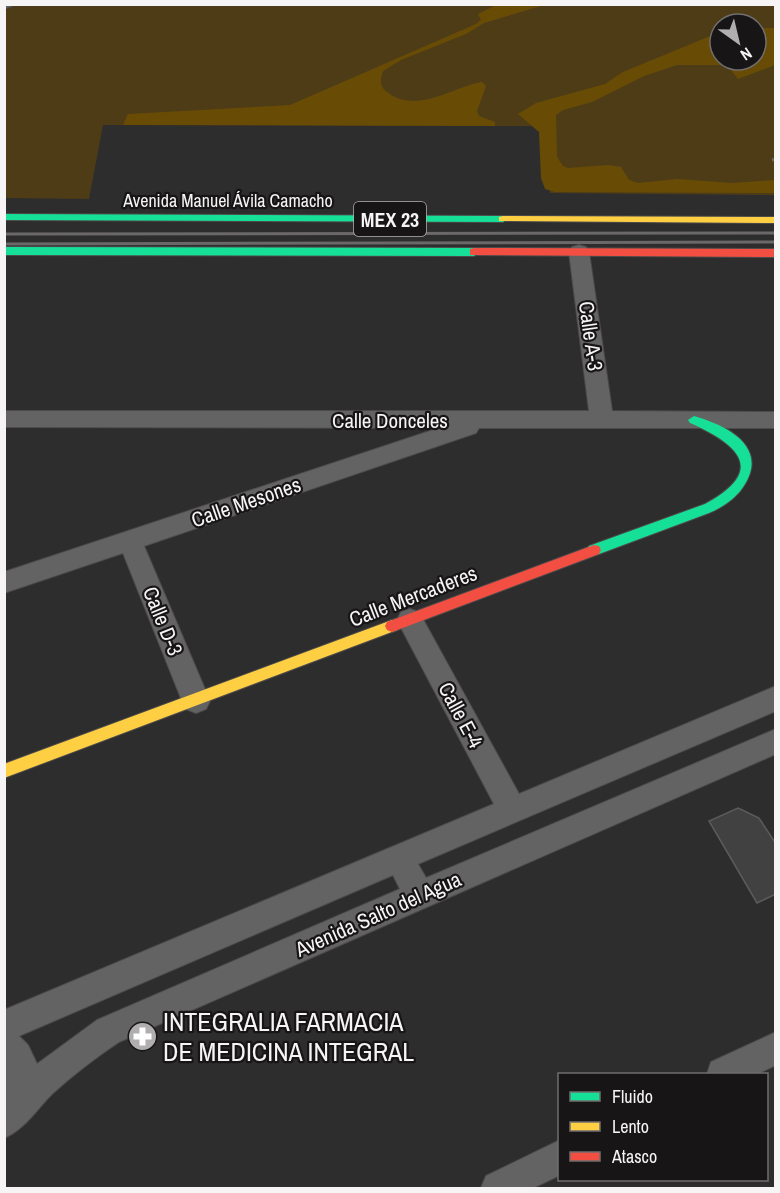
<svg xmlns="http://www.w3.org/2000/svg" width="780" height="1193" font-family="'Archivo Narrow',sans-serif">
	<rect width="100%" height="100%" fill="#2e2d2d"/>
	<!-- green -->
	<path fill="#4e3c17" fill-rule="evenodd" d="M 5,5 L 775,5 L 775,195 L 550,193 L 542,126 L 103,125 L 89,199 L 5,198 ZM 720,24 L 756,24 L 756,60 L 720,60 Z"/>
	<!-- forest -->
	<path fill="#684c06" d="M 496,5 L 544,5 L 484,23 L 466,34 L 401,60 L 383,71 C 380,80 379,86 387,92 C 417,115 452,87 482,82 L 486,86 L 477,111 L 479,116 L 495,122 L 495,126 L 123,125 L 128,114 L 290,105 L 476,24 L 481,20 L 478,14 Z
		M 756,28 L 775,28 L 775,65 L 738,79 L 727,65 L 677,65 L 644,76 L 592,102 L 563,110 L 556,115 L 557,157 L 563,166 L 568,168 L 609,165 L 621,167 L 629,180 L 638,183 L 677,179 L 732,183 L 775,180 L 775,193 L 555,192 L 545,189 L 541,178 L 539,132 L 518,114 L 536,103 L 605,84 L 623,72 L 720,32 L 720,60 L 756,60 Z"/>
	<!-- building -->
	<path fill="#424142" stroke="#5c5b5b" stroke-width="1.5" d="M 738,808 L 759,818 L 776,844 L 776,894 L 757,903 L 709,821 Z"/>
	<g fill="none" stroke-linecap="round" stroke-linejoin="round">
		<defs>
			<path id="lane" d="M 4,4 L 17,4 L 4,9 Z"/>
			<path id="street" d="M 579,245 L 586,247 L 589,252 L 612,411 L 776,412 L 776,428 L 479,428 L 476,433 L 144,546 L 210,701 L 206,709 L 196,713 L 186,709 L 182,701 L 123,553 L 4,593 L 4,572 L 439,428 L 4,427 L 4,411 L 589,411 L 569,252 L 572,247 Z
				M 410,609 L 419,612 L 519,794 L 776,686 L 776,711 L 418,864 L 426,878 L 776,729 L 776,754 L 119,1042 C 95,1058 73,1075 52,1094 C 37,1109 24,1130 4,1138 L 4,1010 L 494,804 L 397,620 L 401,612 ZM 393,875 L 400,889 L 97,1020 L 37,1064 L 28,1045 L 19,1036 Z
				M 776,1032 L 776,1065 L 757,1074 L 707,1074 L 711,1062 Z
				M 560,1140 L 560,1175 L 533,1188 L 481,1188 L 486,1176 Z"/>
			<path id="fast" d="M 4,214 L 503,216 L 508,219 L 503,222 L 4,220 Z
				M 4,247 L 474,248 L 479,252 L 474,256 L 4,255 Z
				M 694,416 C 726,425 768,446 745,484 C 737,498 723,507 709,513 L 599,554 L 589,554 L 587,550 L 589,546 L 705,504 C 768,470 738,444 690,423 L 688,420 Z"/>
			<path id="slow" d="M 503,216 L 776,217 L 776,223 L 499,221 L 499,217 Z
				M 392,620 L 397,622 L 399,626 L 397,630 L 4,778 L 4,764 Z"/>
			<path id="jam" d="M 474,248 L 776,249 L 776,257 L 470,255 L 470,249 Z
				M 594,545 L 599,546 L 601,550 L 599,554 L 392,632 L 387,630 L 385,626 L 387,622 Z"/>
		</defs>
		<!-- lane casing -->
		<use href="#lane" stroke="#4c4a4a" stroke-width="2"/>
		<!-- street casing -->
		<use href="#street" stroke="#4c4a4a" stroke-width="2"/>
		<!-- fast casing -->
		<use href="#fast" stroke="#4c4a4a" stroke-width="2"/>
		<!-- slow casing -->
		<use href="#slow" stroke="#4c4a4a" stroke-width="2"/>
		<!-- jam casing -->
		<use href="#jam" stroke="#4c4a4a" stroke-width="2"/>
		<!-- path -->
		<path stroke="#6a6969" stroke-width="3" stroke-dasharray="2 3" stroke-linecap="butt" d="M 772,160 L 776,159"/>
		<!-- lane -->
		<use href="#lane" fill="#646363" fill-rule="evenodd"/>
		<!-- street -->
		<use href="#street" fill="#646363" fill-rule="evenodd"/>
		<!-- fast -->
		<use href="#fast" fill="#16e098" fill-rule="evenodd"/>
		<!-- slow -->
		<use href="#slow" fill="#ffcf43" fill-rule="evenodd"/>
		<!-- jam -->
		<use href="#jam" fill="#f24e42" fill-rule="evenodd"/>
		<!-- rail -->
		<path stroke="#6a6868" stroke-width="3" d="M 4,234 L 776,233
			M 4,244 L 776,242"/>
	</g>
	<!-- icons -->
	<defs>
		<symbol id="pharmacy-disc" viewBox="-11 -11 22 22"><circle r="9.5" fill="#b0aeae" stroke="#171515"/><path d="M-2-6h4v4h4v4h-4v4h-4v-4h-4v-4h4Z" fill="#fff"/></symbol>
	</defs>
	<g fill-rule="evenodd">
		<use href="#pharmacy-disc" x="126" y="1020" width="33" height="33"/>
	</g>
	<g text-anchor="middle" dominant-baseline="central" stroke-width="4.5" stroke-linejoin="round" paint-order="stroke">
		<!-- far-street labels -->
		<g font-size="18" fill="#f6f4f4" stroke="#171515">
			<text x="228" y="200">Avenida Manuel Ávila Camacho</text>
		</g>
		<!-- shield labels -->
		<rect fill="#171515" stroke="#b3b1b1" stroke-width="1.5" x="354" y="202" width="72" height="34" rx="4.5"/>
		<g font-size="20" font-weight="bold" fill="#f6f4f4">
			<text x="390" y="219">MEX 23</text>
		</g>
		<!-- street labels -->
		<g font-size="21" fill="#f6f4f4" stroke="#171515">
			<text transform="translate(591 336) rotate(82)">Calle A-3</text>
			<text x="390" y="420">Calle Donceles</text>
			<text transform="translate(246 502) rotate(-19)">Calle Mesones</text>
			<text transform="translate(413 596) rotate(-21)">Calle Mercaderes</text>
			<text transform="translate(163 621) rotate(68)">Calle D-3</text>
			<text transform="translate(461 715) rotate(62)">Calle E-4</text>
			<text transform="translate(378 914) rotate(-24)">Avenida Salto del Agua</text>
		</g>
		<!-- near-poi labels -->
		<g font-size="26" fill="#f6f4f4" stroke="#171515" text-anchor="start">
			<text x="163" y="1021">INTEGRALIA FARMACIA<tspan x="163" dy="30">DE MEDICINA INTEGRAL</tspan></text>
		</g>
	</g>
	<!-- border -->
	<rect width="780" height="1193" fill="none" stroke="#f6f4f4" stroke-width="12"/>
	<!-- legend -->
	<rect x="558" y="1073" width="210" height="108" fill="#171515" stroke="#706e6e" stroke-width="1.5"/>
	<rect x="570" y="1092" width="30" height="9" fill="#16e098" stroke="#706e6e" stroke-width="1.5"/>
	<text x="612" y="1103" font-size="18" fill="#f6f4f4">Fluido</text>
	<rect x="570" y="1122" width="30" height="9" fill="#ffcf43" stroke="#706e6e" stroke-width="1.5"/>
	<text x="612" y="1133" font-size="18" fill="#f6f4f4">Lento</text>
	<rect x="570" y="1152" width="30" height="9" fill="#f24e42" stroke="#706e6e" stroke-width="1.5"/>
	<text x="612" y="1163" font-size="18" fill="#f6f4f4">Atasco</text>
	<!-- north arrow -->
	<g transform="translate(738 42) rotate(146)"><circle r="28" fill="#171515" stroke="#706e6e" stroke-width="1.5"/>
	<path d="M0-4.5L10 22L0 15L-10 22Z" fill="#b0aeae"/>
	<text y="-9" font-size="16" font-weight="bold" text-anchor="middle" fill="#f6f4f4">N</text>
	</g>
</svg>
